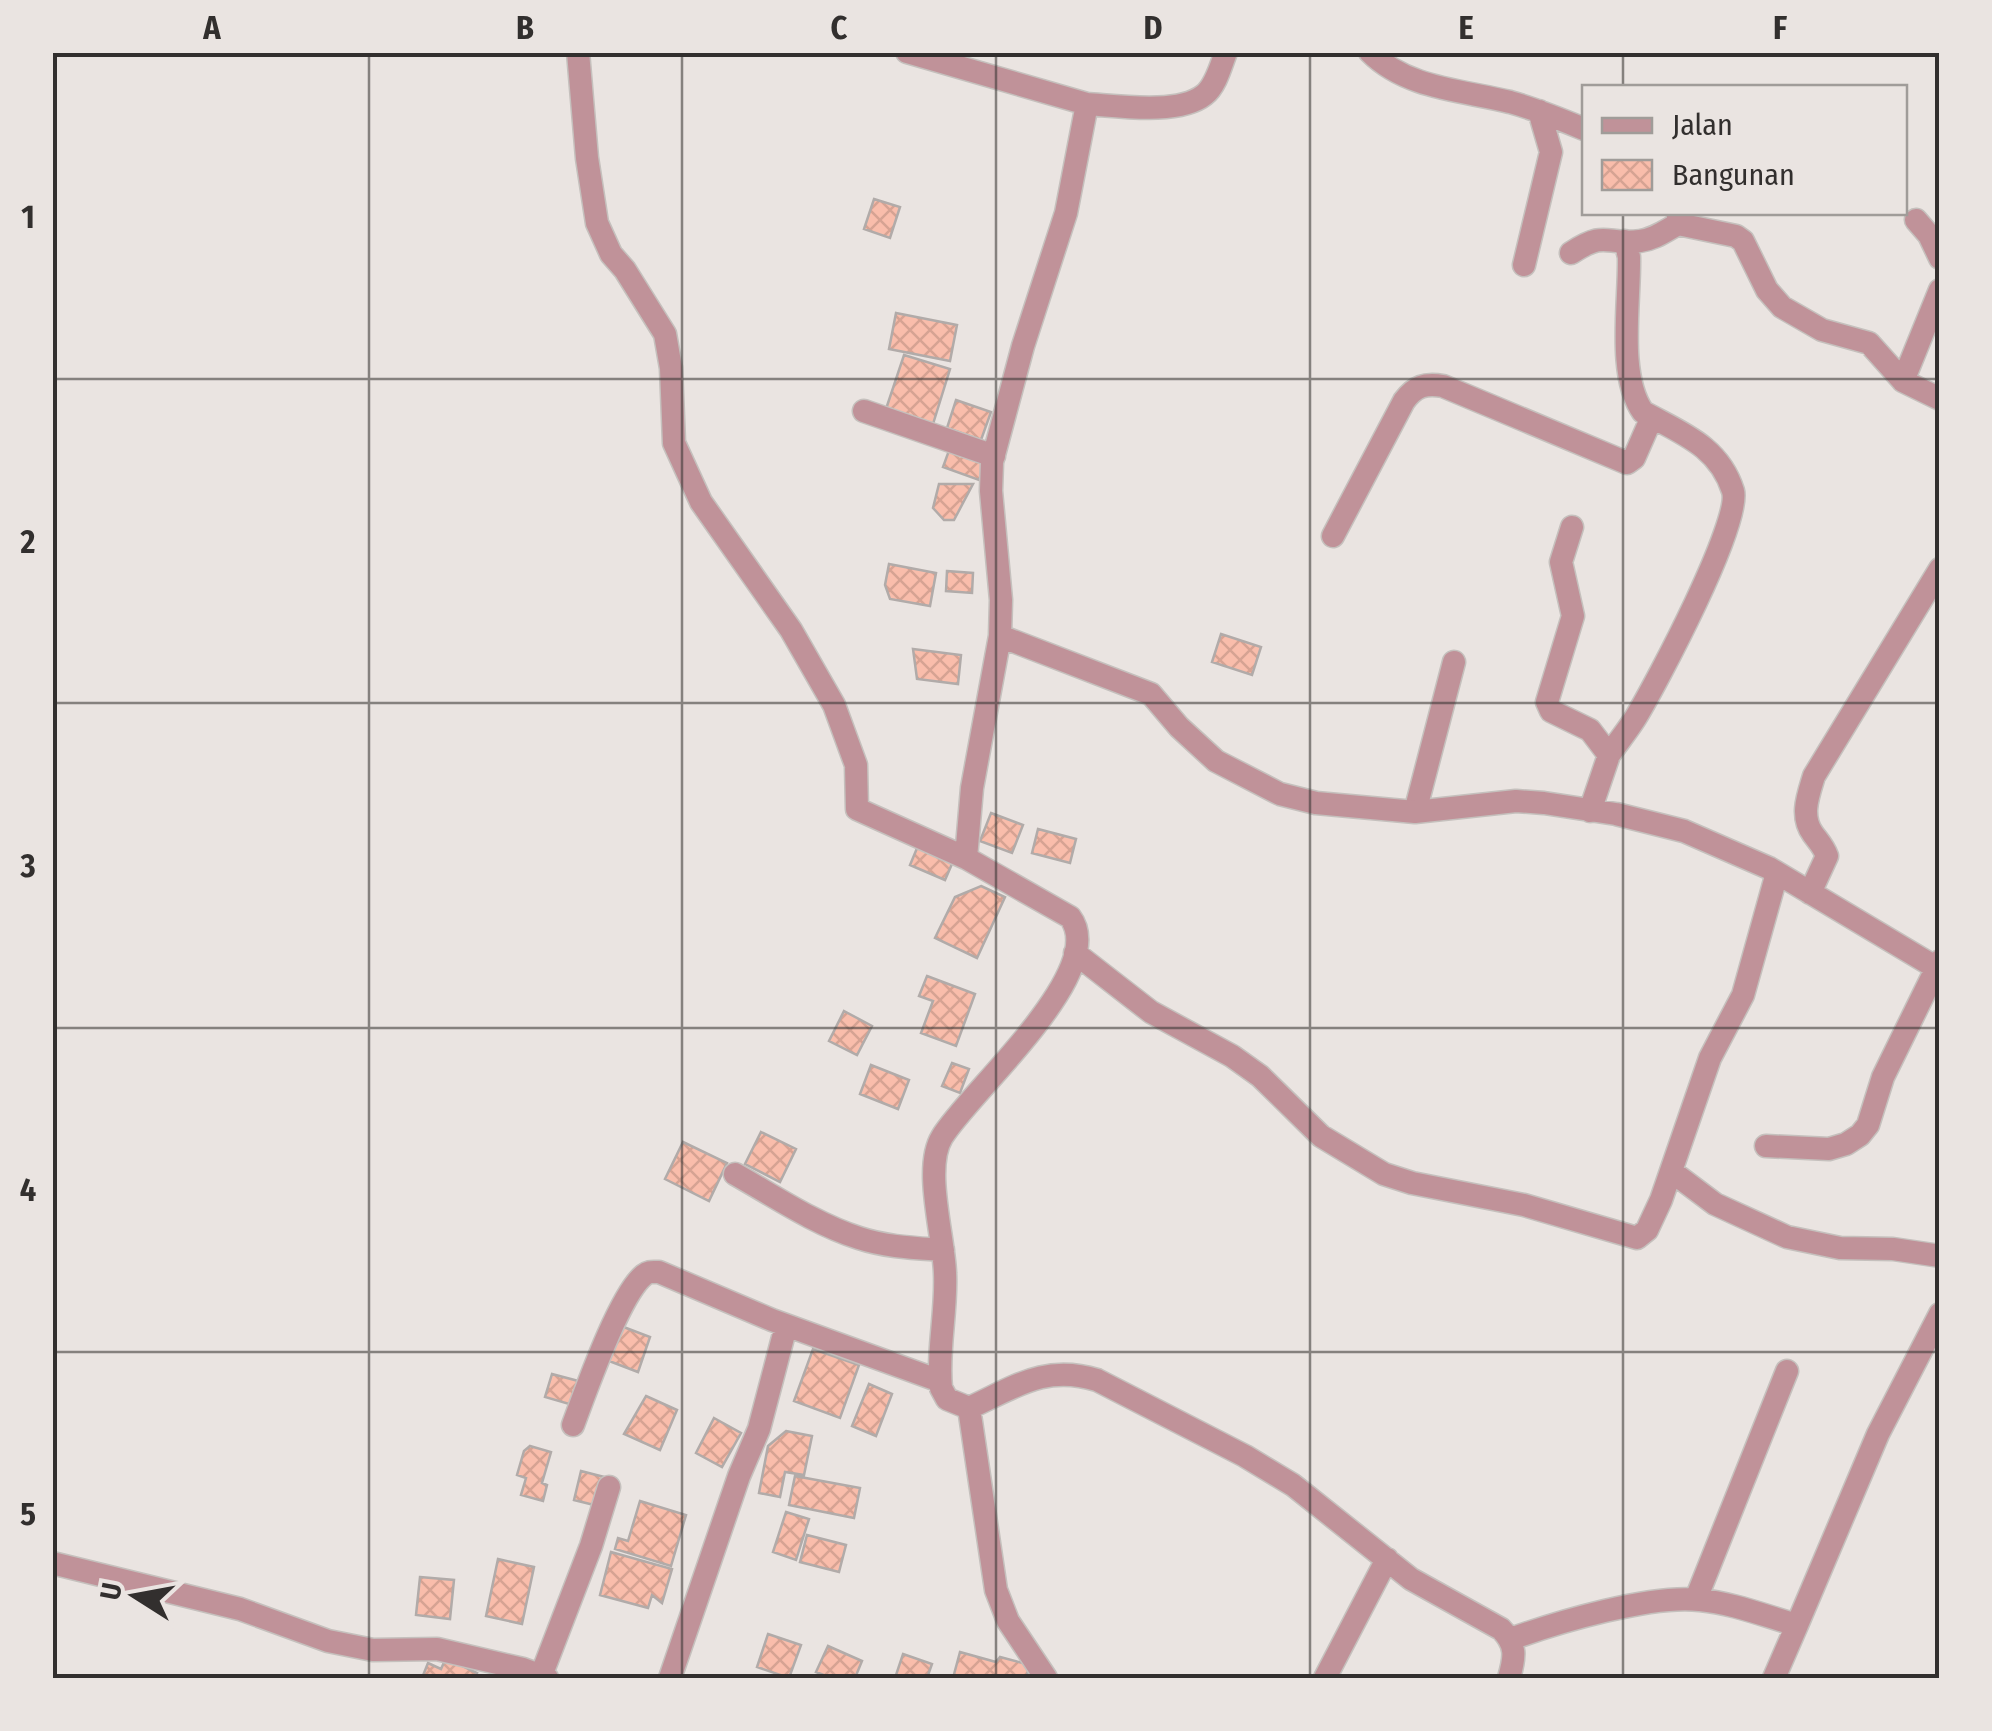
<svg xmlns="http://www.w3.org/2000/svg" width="1992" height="1731" font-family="'Fira Sans Condensed',sans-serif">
	<defs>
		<pattern id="building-cross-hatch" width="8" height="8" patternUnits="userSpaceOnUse" patternTransform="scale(2.5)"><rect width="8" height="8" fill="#f9bdab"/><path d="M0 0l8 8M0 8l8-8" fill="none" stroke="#d6a393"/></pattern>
	</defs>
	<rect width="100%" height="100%" fill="#eae4e1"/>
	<!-- building -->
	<path fill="url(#building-cross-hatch)" stroke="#b1aba9" stroke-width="2.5" d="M 874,199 L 900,207 L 890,238 L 864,229 Z
		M 896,313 L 957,325 L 950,361 L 889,349 Z
		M 904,355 L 950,369 L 933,424 L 886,409 Z
		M 956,400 L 991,412 L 981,440 L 947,428 Z
		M 951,445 L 987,458 L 979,480 L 943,467 Z
		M 939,484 L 973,484 L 954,520 L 944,520 L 933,508 Z
		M 889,564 L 936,573 L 930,606 L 890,599 L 885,585 Z
		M 947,571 L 973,573 L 972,593 L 946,591 Z
		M 1221,634 L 1261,647 L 1252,675 L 1212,662 Z
		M 913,649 L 961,655 L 958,684 L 917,679 Z
		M 991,813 L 1023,825 L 1012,853 L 980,841 Z
		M 1038,829 L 1076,839 L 1070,863 L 1032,853 Z
		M 920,841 L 955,857 L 945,880 L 910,865 Z
		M 981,886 L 1005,897 L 977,958 L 935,938 L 955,897 Z
		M 927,976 L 975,994 L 956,1046 L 921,1033 L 933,1001 L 919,996 Z
		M 844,1011 L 872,1026 L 857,1055 L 829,1041 Z
		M 952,1063 L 969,1069 L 960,1093 L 942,1086 Z
		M 871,1065 L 909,1080 L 898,1109 L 860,1094 Z
		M 761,1132 L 796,1149 L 780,1182 L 745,1164 Z
		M 683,1142 L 727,1163 L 709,1201 L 665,1179 Z
		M 621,1326 L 650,1337 L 638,1372 L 609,1361 Z
		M 813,1349 L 859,1365 L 840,1418 L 794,1401 Z
		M 552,1374 L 582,1382 L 576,1406 L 545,1397 Z
		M 869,1384 L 892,1394 L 876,1436 L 852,1426 Z
		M 646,1396 L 677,1410 L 660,1450 L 624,1434 Z
		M 714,1418 L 741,1433 L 722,1467 L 696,1453 Z
		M 786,1431 L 812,1436 L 804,1475 L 785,1472 L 780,1497 L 759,1493 L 768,1446 Z
		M 530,1446 L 551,1452 L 542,1483 L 547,1485 L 543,1501 L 521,1495 L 526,1478 L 517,1475 L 524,1451 Z
		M 581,1471 L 608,1478 L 602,1507 L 574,1500 Z
		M 795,1476 L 860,1488 L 854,1518 L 789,1505 Z
		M 640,1501 L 686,1515 L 671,1566 L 615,1549 L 618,1538 L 628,1541 Z
		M 786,1512 L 809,1519 L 796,1560 L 773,1552 Z
		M 807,1535 L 846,1545 L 839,1572 L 800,1562 Z
		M 611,1552 L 672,1569 L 662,1603 L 652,1595 L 648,1608 L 600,1595 Z
		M 498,1559 L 534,1567 L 522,1624 L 486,1616 Z
		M 420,1577 L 454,1580 L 450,1619 L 416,1615 Z
		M 768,1634 L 801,1645 L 789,1678 L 757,1667 Z
		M 828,1646 L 862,1661 L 855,1678 L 831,1678 L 816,1672 Z
		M 960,1652 L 996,1662 L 1000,1657 L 1030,1665 L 1026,1678 L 953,1678 Z
		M 903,1654 L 932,1664 L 927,1678 L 895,1678 Z
		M 446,1658 L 477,1673 L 474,1678 L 422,1678 L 428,1663 L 441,1669 Z"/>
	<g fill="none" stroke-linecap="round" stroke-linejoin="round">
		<defs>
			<path id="street" d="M 578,52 L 587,158 L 597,223 L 611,254 L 625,270 L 665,334 L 671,368 L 674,443 L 701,502 L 791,630 L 834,705 L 856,765 L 857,809 L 966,858
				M 907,52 L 1087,104
				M 1226,52 C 1221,65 1216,86 1204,95 C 1179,115 1118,106 1087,104 L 1066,213 L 1023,346 L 992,462 L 991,491 L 1001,600 L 1000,636 L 972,788 L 966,858 L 1070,917 C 1111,971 968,1093 942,1137 C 923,1168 944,1237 945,1273 C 947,1311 937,1350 941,1388 L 947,1399 L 969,1408 C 1015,1387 1045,1364 1097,1380 L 1245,1456 L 1293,1485 L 1411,1579 L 1501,1629 C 1517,1645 1515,1657 1509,1678
				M 1370,52 C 1407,89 1462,90 1510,102 C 1535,109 1560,119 1584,129
				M 1678,212 L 1678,224 L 1736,236 L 1743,241 L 1767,290 L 1782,307 L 1822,330 L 1869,343 L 1903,381
				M 1916,220 L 1929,235 L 1940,258
				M 1571,253 C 1608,229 1605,246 1640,241 C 1655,239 1665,231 1678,224
				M 1524,265 L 1551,152 L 1539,111
				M 1940,290 L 1903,381 L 1940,399
				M 864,411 L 994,456
				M 1572,527 L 1561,562 L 1573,616 L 1547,702 L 1551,711 L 1590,730 L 1609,755 L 1590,811
				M 1333,536 L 1404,401 C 1415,386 1425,383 1443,386 L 1627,463 L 1634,458 L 1652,417
				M 1000,636 L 1151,694 L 1179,727 L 1216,761 L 1280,794 L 1316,803 L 1415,812 L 1516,801 L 1544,803 L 1616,814 L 1684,831 L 1769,868 L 1940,970
				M 1609,755 C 1618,742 1628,730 1636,717 C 1656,684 1742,522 1733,491 C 1719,446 1681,433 1643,412 C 1617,375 1630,302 1629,257 L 1625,241
				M 1415,812 L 1454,662
				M 1810,893 L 1827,856 C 1824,847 1819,842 1813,834 C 1800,816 1808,796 1814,776 L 1940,569
				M 1075,953 L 1151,1012 L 1232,1056 L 1260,1076 L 1321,1136 L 1384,1174 L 1412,1183 L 1524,1205 L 1637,1238 L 1647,1230 L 1661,1200 L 1710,1058 L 1743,995 L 1777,873
				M 1766,1146 L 1829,1149 L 1846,1144 L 1860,1135 L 1868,1125 L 1883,1077 L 1940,961
				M 1671,1171 L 1715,1204 L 1787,1237 L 1840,1248 L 1893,1249 L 1940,1256
				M 735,1174 C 774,1196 815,1224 859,1238 C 886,1247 915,1248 943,1250
				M 969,1408 L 996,1590 L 1008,1621 L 1046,1678
				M 573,1425 C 585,1393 619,1295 644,1275 C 649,1271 652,1272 659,1272 L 772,1320 L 940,1381
				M 52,1563 L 240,1609 L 328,1641 L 373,1650 L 437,1649 L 523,1669 L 547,1678
				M 1696,1599 L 1787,1371
				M 1511,1639 C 1558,1622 1652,1594 1700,1600 C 1733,1603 1765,1616 1797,1625 L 1878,1434 L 1940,1314
				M 541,1676 L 591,1546 L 609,1487
				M 670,1678 L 739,1476 L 759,1429 L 786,1326
				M 1325,1678 L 1387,1559
				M 1774,1678 L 1797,1625"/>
		</defs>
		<!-- street casing -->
		<use href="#street" stroke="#c5c0bd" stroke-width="25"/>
		<!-- street -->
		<use href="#street" stroke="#c09299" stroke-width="22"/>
	</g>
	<!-- grid -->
	<path fill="none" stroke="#322f2e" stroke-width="2.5" stroke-opacity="0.55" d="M 369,52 L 369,1678M 682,52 L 682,1678M 996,52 L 996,1678M 1310,52 L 1310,1678M 1623,52 L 1623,88M 1623,212 L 1623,1678M 52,379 L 1940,379M 52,703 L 1940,703M 52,1028 L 1940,1028M 52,1352 L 1940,1352"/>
	<!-- border -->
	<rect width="1992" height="1731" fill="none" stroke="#eae4e1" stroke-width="110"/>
	<!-- legend -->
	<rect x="1582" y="85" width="325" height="130" fill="#eae4e1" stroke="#a09c99" stroke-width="2.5"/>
	<rect x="1602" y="118" width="50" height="15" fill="#c09299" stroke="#a09c99" stroke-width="2.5"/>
	<text x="1672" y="135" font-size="30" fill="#322f2e">Jalan</text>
	<rect x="1602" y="160" width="50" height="30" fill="url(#building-cross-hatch)" stroke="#a09c99" stroke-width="2.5"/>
	<text x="1672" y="185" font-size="30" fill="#322f2e">Bangunan</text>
	<!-- north arrow -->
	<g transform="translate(135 1596) rotate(281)" stroke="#eae4e1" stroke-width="8" paint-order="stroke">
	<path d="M0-8L18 38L0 25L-18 38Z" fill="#322f2e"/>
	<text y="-15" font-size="28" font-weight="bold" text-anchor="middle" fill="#322f2e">U</text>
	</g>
	<rect x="55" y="55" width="1882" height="1621" fill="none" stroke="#322f2e" stroke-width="4"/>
	<g font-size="32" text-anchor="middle" font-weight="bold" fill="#322f2e">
		<text x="212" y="39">A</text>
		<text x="525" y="39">B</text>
		<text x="839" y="39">C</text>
		<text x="1153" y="39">D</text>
		<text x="1466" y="39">E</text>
		<text x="1780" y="39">F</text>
		<text x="28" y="228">1</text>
		<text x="28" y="553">2</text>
		<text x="28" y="877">3</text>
		<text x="28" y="1201">4</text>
		<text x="28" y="1525">5</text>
	</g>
</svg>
